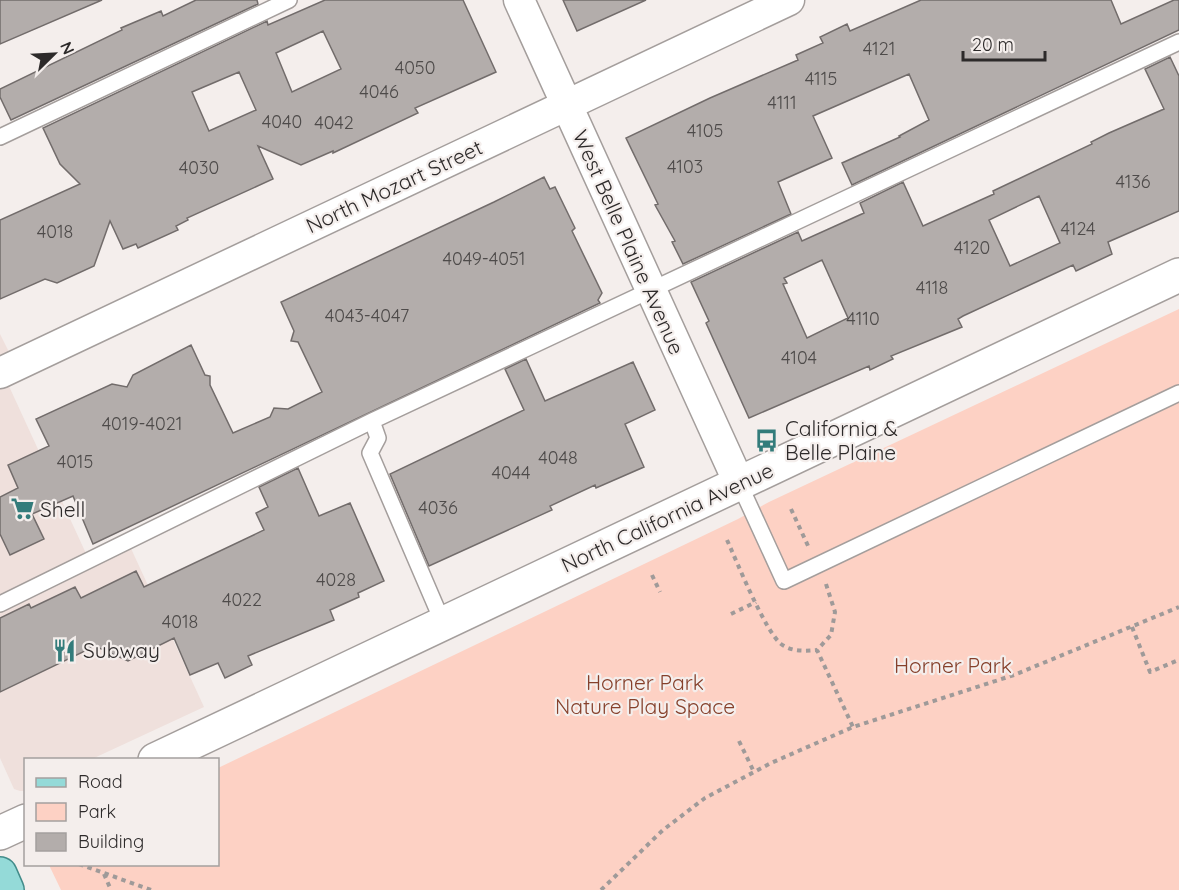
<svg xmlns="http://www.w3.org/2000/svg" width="1179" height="890" font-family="Quicksand,sans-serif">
	<rect width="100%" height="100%" fill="#f4eeec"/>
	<!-- built -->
	<path fill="#efe0dc" d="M 0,334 L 15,364 L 2,371 L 89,560 L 128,542 L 204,707 L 92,759 L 26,760 L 25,791 L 20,791 L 14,789 L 0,758 Z"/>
	<!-- green -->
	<path fill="#fdd1c4" d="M 1179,309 L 1179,890 L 61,890 L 49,865 L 218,864 L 218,768 L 738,519 L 769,502 Z"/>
	<!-- building -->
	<path fill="#b3adab" stroke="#726c6b" stroke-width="1.5" fill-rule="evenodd" d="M 0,0 L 102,0 L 0,44 Z
		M 196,0 L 257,0 L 258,4 L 11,120 L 0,97 L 0,89 L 122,30 L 121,28 L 161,11 L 163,16 Z
		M 325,0 L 463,0 L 496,72 L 415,108 L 418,113 L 333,153 L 333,151 L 301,165 L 258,146 L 273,179 L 187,218 L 188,220 L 176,226 L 178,230 L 138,248 L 136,244 L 123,249 L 110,221 L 94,266 L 57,283 L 45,279 L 0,299 L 0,220 L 80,184 L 60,164 L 43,128 L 267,21 L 268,25 ZM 323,31 L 341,69 L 292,92 L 276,53 ZM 239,72 L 256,110 L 209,131 L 192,92 Z
		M 563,0 L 646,0 L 577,31 Z
		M 921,0 L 1111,0 L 1121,24 L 1174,0 L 1179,0 L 1179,30 L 852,185 L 842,163 L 900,137 L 899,136 L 929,120 L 909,74 L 813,116 L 832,158 L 778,182 L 791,214 L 683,264 L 672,242 L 675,241 L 655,205 L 658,204 L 626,138 L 710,98 L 798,60 L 796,55 L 823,43 L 820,37 L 847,24 L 850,31 Z
		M 1170,57 L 1179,76 L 1179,211 L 1108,242 L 1112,254 L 1076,271 L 1073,265 L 963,316 L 958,319 L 962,327 L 891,356 L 893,359 L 870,370 L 869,366 L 749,418 L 706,323 L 709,321 L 691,282 L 798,232 L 802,241 L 864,213 L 860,203 L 903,182 L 923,226 L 994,194 L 993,191 L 1092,144 L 1091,142 L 1109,133 L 1164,109 L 1145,69 ZM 1039,196 L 1060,243 L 1010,266 L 989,220 ZM 822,260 L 848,318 L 807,338 L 783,284 L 787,283 L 784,278 Z
		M 544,177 L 550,189 L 555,187 L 575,228 L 572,231 L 602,293 L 598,300 L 600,303 L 93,544 L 73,496 L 32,514 L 44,539 L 10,555 L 0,534 L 0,497 L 18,488 L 8,465 L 49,446 L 36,419 L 112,384 L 127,387 L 133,375 L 191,345 L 205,375 L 210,376 L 210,385 L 233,433 L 270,417 L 274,408 L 288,409 L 322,392 L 298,342 L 291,341 L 294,331 L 281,302 L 494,202 Z
		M 526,359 L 545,401 L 633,362 L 655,410 L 625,424 L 644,467 L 596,488 L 595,485 L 550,506 L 552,510 L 429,566 L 390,474 L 524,410 L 505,369 Z
		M 298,468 L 319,516 L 350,503 L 384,581 L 358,593 L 359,597 L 330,610 L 334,620 L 248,656 L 252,665 L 225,678 L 218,663 L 190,675 L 174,638 L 128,661 L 95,646 L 0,692 L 0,618 L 29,604 L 31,608 L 75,587 L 81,598 L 136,571 L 144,587 L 264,530 L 256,513 L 268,507 L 259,487 Z"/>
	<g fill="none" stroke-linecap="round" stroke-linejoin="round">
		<defs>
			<path id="lane" d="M 0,137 L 289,0
				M 372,421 L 378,438 L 370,453 L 443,623
				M 739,483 L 784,581 L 1179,393
				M 0,604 L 372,421 L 1179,42"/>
			<path id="street" d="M 519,0 L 739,483
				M 0,373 L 789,0"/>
			<path id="secondary" d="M 155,760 L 1179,275
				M 0,833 L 26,821"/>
			<path id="primary" d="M 0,874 L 7,890"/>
		</defs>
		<!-- lane casing -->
		<use href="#lane" stroke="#a49e9c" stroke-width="18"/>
		<!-- street casing -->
		<use href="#street" stroke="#a49e9c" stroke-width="33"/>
		<!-- secondary casing -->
		<use href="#secondary" stroke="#a49e9c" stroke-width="36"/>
		<!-- primary casing -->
		<use href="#primary" stroke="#428c8a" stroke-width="36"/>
		<!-- path -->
		<path stroke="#9f9a99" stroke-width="4" stroke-dasharray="4.5 4.5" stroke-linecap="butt" d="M 791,509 L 809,548
			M 727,540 C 737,562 765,631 781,644 C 792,652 804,651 817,650
			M 652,575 L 660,592
			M 826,584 L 835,612 L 831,635 L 817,650 L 853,727
			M 731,614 L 756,602
			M 1132,627 L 1150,672 L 1176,661
			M 739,741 L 754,772
			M 79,864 L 151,890
			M 104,874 L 111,890
			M 601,890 L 663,830 L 705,798 L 771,763 L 853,727 L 1014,675 L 1179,607"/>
		<!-- lane -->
		<use href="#lane" stroke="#fff" stroke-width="15"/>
		<!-- street -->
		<use href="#street" stroke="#fff" stroke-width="30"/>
		<!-- secondary -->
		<use href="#secondary" stroke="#fff" stroke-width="33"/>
		<!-- primary -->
		<use href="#primary" stroke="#94dad8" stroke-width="33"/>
	</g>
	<!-- icons -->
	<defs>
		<symbol id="bus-bare" viewBox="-9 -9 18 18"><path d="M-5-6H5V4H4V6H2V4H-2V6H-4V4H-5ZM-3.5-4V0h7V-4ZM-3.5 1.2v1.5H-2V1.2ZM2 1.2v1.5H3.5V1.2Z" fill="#337c7b" stroke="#f4eeec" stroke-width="2.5" paint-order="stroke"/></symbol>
		<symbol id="supermarket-bare" viewBox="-9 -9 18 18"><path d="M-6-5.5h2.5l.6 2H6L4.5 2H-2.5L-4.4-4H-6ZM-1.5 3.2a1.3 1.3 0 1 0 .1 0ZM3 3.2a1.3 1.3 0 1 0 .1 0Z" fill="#337c7b" stroke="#f4eeec" stroke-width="2.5" paint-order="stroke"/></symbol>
		<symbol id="restaurant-bare" viewBox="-9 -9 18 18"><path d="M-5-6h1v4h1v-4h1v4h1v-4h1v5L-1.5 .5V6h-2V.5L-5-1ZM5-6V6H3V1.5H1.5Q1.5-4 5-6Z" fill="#337c7b" stroke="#f4eeec" stroke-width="2.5" paint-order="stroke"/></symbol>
	</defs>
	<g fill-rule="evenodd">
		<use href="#bus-bare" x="750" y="424" width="33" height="33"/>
		<use href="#supermarket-bare" x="6" y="492" width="33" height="33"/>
		<use href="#restaurant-bare" x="48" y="634" width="33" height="33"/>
	</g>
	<g text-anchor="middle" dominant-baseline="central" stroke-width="4.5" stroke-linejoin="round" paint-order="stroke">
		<!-- number labels -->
		<g font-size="18" fill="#4e4b4a">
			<text x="879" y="48">4121</text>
			<text x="415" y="67">4050</text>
			<text x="821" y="78">4115</text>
			<text x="379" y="91">4046</text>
			<text x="782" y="102">4111</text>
			<text x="282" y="121">4040</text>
			<text x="334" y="122">4042</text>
			<text x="705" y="130">4105</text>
			<text x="685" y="166">4103</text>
			<text x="199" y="167">4030</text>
			<text x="1133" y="181">4136</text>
			<text x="1078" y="228">4124</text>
			<text x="55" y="231">4018</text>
			<text x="972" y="247">4120</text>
			<text x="484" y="258">4049-4051</text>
			<text x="932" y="287">4118</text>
			<text x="367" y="315">4043-4047</text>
			<text x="863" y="318">4110</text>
			<text x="799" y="357">4104</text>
			<text x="142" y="423">4019-4021</text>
			<text x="558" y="457">4048</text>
			<text x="75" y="461">4015</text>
			<text x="511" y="472">4044</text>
			<text x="438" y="507">4036</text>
			<text x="336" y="579">4028</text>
			<text x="242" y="599">4022</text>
			<text x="180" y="621">4018</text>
		</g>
		<!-- street labels -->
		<g font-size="21" fill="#2d2a2a" stroke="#f4eeec">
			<text transform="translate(394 186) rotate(-25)">North Mozart Street</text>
			<text transform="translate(629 242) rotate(66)">West Belle Plaine Avenue</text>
			<text transform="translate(667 517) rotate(-25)">North California Avenue</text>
		</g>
		<!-- poi labels -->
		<g font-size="21" fill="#2d2a2a" stroke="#f4eeec" text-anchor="start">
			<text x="785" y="428">California &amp;<tspan x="785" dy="24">Belle Plaine</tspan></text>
			<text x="40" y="509">Shell</text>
			<text x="83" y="650">Subway</text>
		</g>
		<!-- park labels -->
		<g font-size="21" fill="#86402b" stroke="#f4eeec">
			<text x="953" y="665">Horner Park</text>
			<text x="645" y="682">Horner Park<tspan x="645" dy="24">Nature Play Space</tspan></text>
		</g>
	</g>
	<!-- legend -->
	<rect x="24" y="758" width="195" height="108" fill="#f4eeec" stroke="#a4a09e" stroke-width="1.5"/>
	<rect x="36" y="778" width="30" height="9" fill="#94dad8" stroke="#a4a09e" stroke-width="1.5"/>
	<text x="78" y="788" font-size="18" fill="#2d2a2a">Road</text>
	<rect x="36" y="803" width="30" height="18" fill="#fdd1c4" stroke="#a4a09e" stroke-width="1.5"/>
	<text x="78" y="818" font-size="18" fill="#2d2a2a">Park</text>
	<rect x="36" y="833" width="30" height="18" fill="#b3adab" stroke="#a4a09e" stroke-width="1.5"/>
	<text x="78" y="848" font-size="18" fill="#2d2a2a">Building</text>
	<!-- north arrow -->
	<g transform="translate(54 54) rotate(66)" stroke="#f4eeec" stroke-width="4.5" paint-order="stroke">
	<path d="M0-4.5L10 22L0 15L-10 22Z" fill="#2d2a2a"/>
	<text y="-9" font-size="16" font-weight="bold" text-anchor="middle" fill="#2d2a2a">N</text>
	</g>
	<!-- scale -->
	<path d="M963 51v9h82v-9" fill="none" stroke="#2d2a2a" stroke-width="3"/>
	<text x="972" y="51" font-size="18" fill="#2d2a2a" stroke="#f4eeec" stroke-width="4.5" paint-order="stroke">20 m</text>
</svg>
